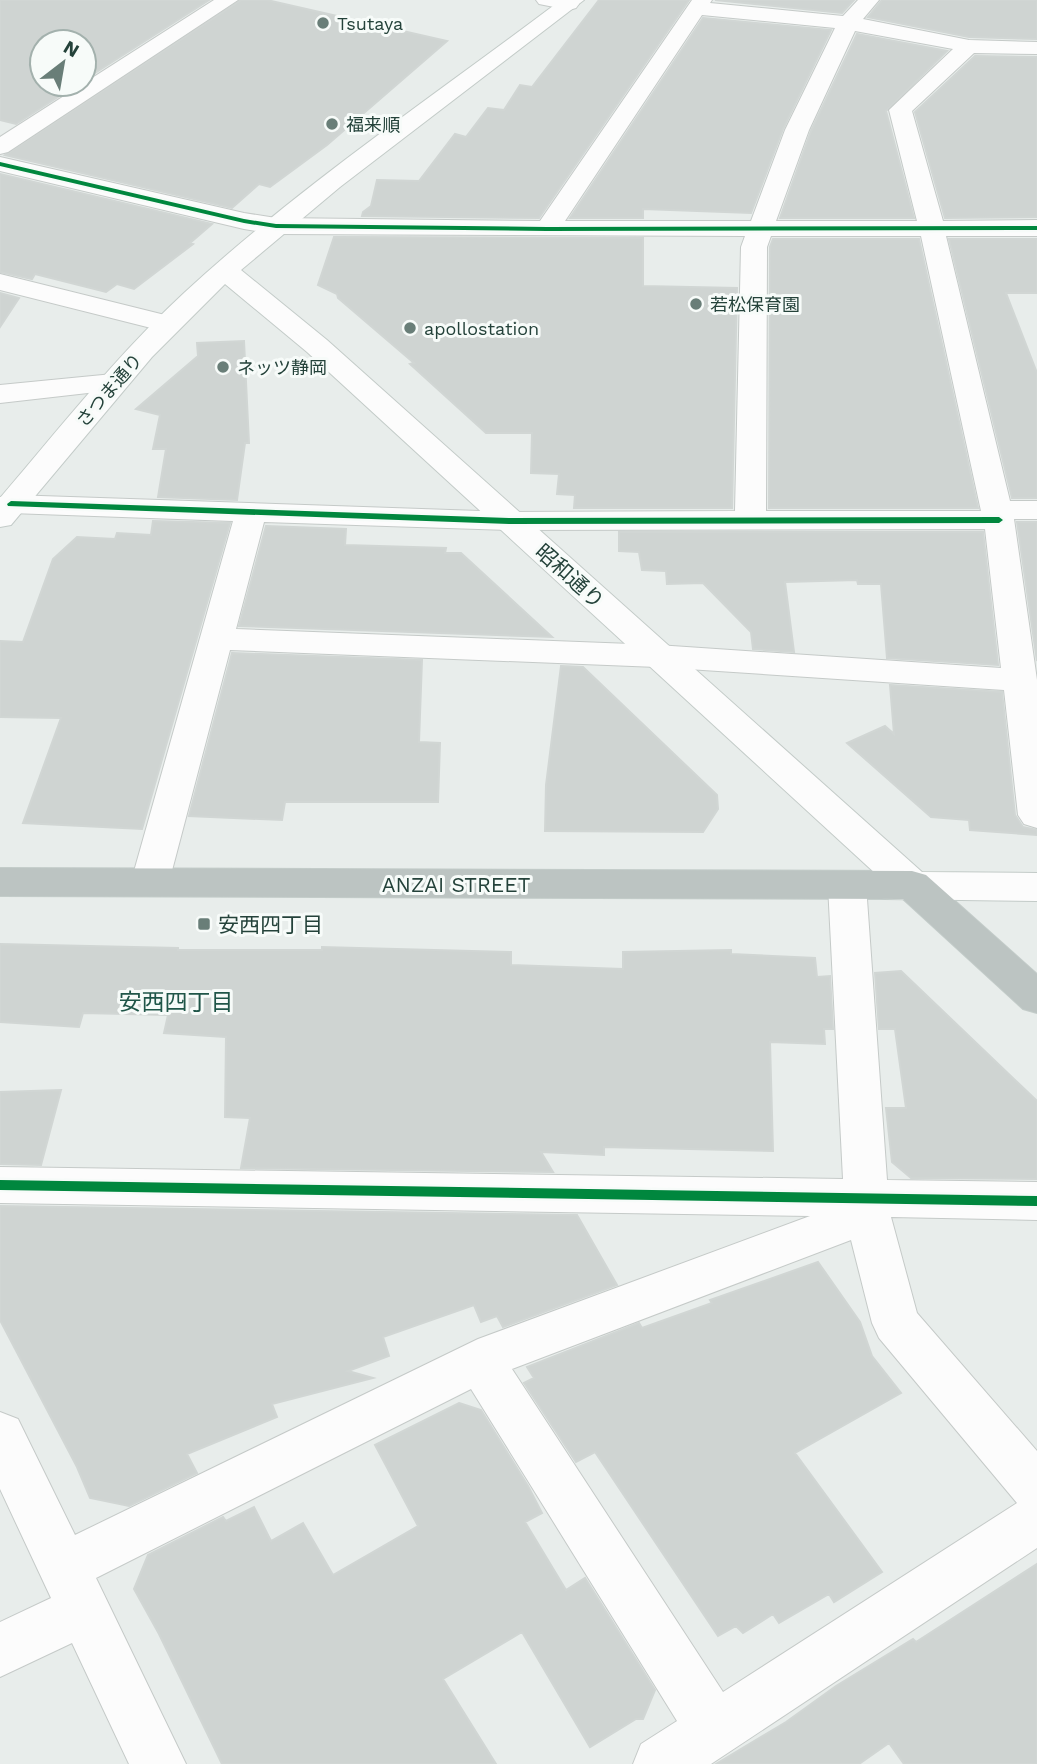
<svg xmlns="http://www.w3.org/2000/svg" width="1037" height="1764" font-family="'Work Sans','Noto Sans JP',sans-serif">
	<rect width="100%" height="100%" fill="#e8edeb"/>
	<!-- building -->
	<path fill="#cfd4d2" stroke="#d1d6d4" stroke-width="2" d="M 0,0 L 209,0 L 84,80 L 84,42 L 42,42 L 42,84 L 78,84 L 16,124 L 0,120 Z
		M 241,0 L 267,0 L 447,41 L 327,145 L 270,187 L 259,184 L 232,208 L 5,155 Z
		M 599,0 L 689,0 L 539,218 L 362,216 L 363,212 L 371,206 L 377,180 L 419,181 L 455,134 L 466,137 L 488,108 L 504,110 L 520,85 L 532,87 Z
		M 715,0 L 854,0 L 842,13 Z
		M 882,0 L 1037,0 L 1037,39 L 969,37 L 868,17 Z
		M 703,18 L 831,30 L 783,129 L 751,213 L 643,209 L 643,218 L 570,218 Z
		M 857,34 L 947,51 L 886,111 L 914,218 L 780,218 L 811,131 Z
		M 975,56 L 1037,57 L 1037,217 L 945,218 L 915,112 Z
		M 0,174 L 212,224 L 190,243 L 193,244 L 134,289 L 117,284 L 106,292 L 35,274 L 32,279 L 0,272 Z
		M 334,237 L 643,238 L 643,286 L 737,288 L 732,508 L 574,508 L 575,495 L 557,494 L 559,474 L 531,473 L 532,433 L 486,433 L 410,364 L 414,363 L 338,298 L 337,294 L 318,285 Z
		M 773,239 L 919,239 L 978,508 L 769,508 L 770,247 Z
		M 949,239 L 1037,239 L 1037,293 L 1006,293 L 1037,373 L 1037,498 L 1012,498 Z
		M 0,293 L 19,298 L 0,327 Z
		M 244,341 L 249,443 L 245,443 L 237,500 L 158,497 L 166,449 L 153,449 L 160,415 L 136,409 L 198,356 L 197,343 Z
		M 153,521 L 230,523 L 142,829 L 23,823 L 61,718 L 0,717 L 0,641 L 23,642 L 53,559 L 77,537 L 115,539 L 117,533 L 151,535 Z
		M 1017,522 L 1037,522 L 1037,661 Z
		M 266,526 L 346,529 L 345,545 L 446,548 L 445,553 L 461,553 L 552,637 L 239,626 Z
		M 619,532 L 983,532 L 998,665 L 887,658 L 881,584 L 858,584 L 857,580 L 785,582 L 794,652 L 753,649 L 751,632 L 703,583 L 667,584 L 666,571 L 642,570 L 639,552 L 619,551 Z
		M 232,653 L 422,660 L 419,742 L 440,743 L 438,802 L 285,802 L 282,820 L 189,816 Z
		M 561,666 L 583,667 L 717,795 L 718,809 L 703,832 L 545,831 L 546,785 Z
		M 890,685 L 1002,692 L 1015,815 L 1023,827 L 1037,830 L 1037,835 L 970,830 L 969,820 L 931,817 L 847,743 L 885,726 L 894,734 Z
		M 0,944 L 178,948 L 178,950 L 322,950 L 322,947 L 511,952 L 511,965 L 623,969 L 623,952 L 731,950 L 731,954 L 815,958 L 817,977 L 830,976 L 833,1029 L 824,1029 L 825,1044 L 770,1042 L 773,1151 L 604,1147 L 604,1155 L 541,1152 L 553,1172 L 241,1168 L 250,1118 L 225,1117 L 226,1037 L 164,1033 L 168,1015 L 83,1013 L 79,1027 L 0,1022 Z
		M 901,971 L 1037,1101 L 1037,1179 L 911,1178 L 892,1162 L 886,1108 L 906,1108 L 895,1029 L 879,1029 L 875,973 Z
		M 61,1090 L 41,1165 L 0,1164 L 0,1092 Z
		M 0,1206 L 577,1215 L 617,1285 L 503,1327 L 497,1316 L 481,1322 L 474,1305 L 383,1337 L 389,1356 L 348,1371 L 373,1378 L 272,1404 L 277,1417 L 187,1454 L 197,1473 L 129,1506 L 90,1498 L 77,1467 L 0,1320 Z
		M 818,1262 L 860,1322 L 872,1356 L 901,1393 L 795,1453 L 882,1572 L 834,1602 L 829,1594 L 779,1623 L 773,1614 L 743,1633 L 736,1626 L 718,1636 L 595,1452 L 576,1462 L 524,1383 L 534,1378 L 527,1367 L 639,1323 L 642,1328 L 712,1303 L 710,1300 Z
		M 459,1403 L 481,1410 L 528,1486 L 542,1513 L 525,1522 L 566,1590 L 585,1578 L 655,1690 L 643,1719 L 636,1719 L 590,1747 L 522,1632 L 443,1679 L 496,1764 L 222,1764 L 159,1634 L 134,1589 L 148,1555 L 223,1517 L 226,1521 L 254,1507 L 271,1541 L 303,1523 L 333,1575 L 418,1526 L 375,1445 Z
		M 1037,1564 L 1037,1764 L 904,1764 L 889,1743 L 859,1764 L 716,1764 L 786,1722 L 836,1686 L 913,1639 L 916,1642 Z"/>
	<g fill="none" stroke-linecap="round" stroke-linejoin="round">
		<defs>
			<path id="street" d="M 214,0 L 238,0 L 8,152 L 0,154 L 0,137 Z
				M 536,0 L 577,0 L 579,4 L 576,8 L 569,10 L 539,4 Z
				M 692,0 L 712,0 L 710,3 L 843,16 L 858,0 L 879,0 L 863,19 L 969,40 L 1037,42 L 1037,54 L 974,53 L 912,111 L 943,221 L 1037,220 L 1037,236 L 946,236 L 1010,501 L 1037,501 L 1037,519 L 1014,519 L 1037,680 L 1037,828 L 1024,824 L 1018,815 L 1004,690 L 657,667 L 230,650 L 169,882 L 164,892 L 150,896 L 136,892 L 131,882 L 233,521 L 11,513 L 0,511 L 0,497 L 11,495 L 509,512 L 735,511 L 741,247 L 745,236 L 276,234 L 244,229 L 0,171 L 0,157 L 244,213 L 276,218 L 540,221 ZM 702,15 L 835,28 L 785,130 L 751,221 L 565,221 ZM 855,31 L 953,49 L 889,110 L 917,221 L 776,221 L 809,130 ZM 771,236 L 921,236 L 981,511 L 766,511 L 767,247 ZM 264,522 L 509,530 L 985,529 L 1001,668 L 657,645 L 236,629 Z
				M 0,274 L 177,318 L 181,324 L 177,330 L 167,332 L 0,290 Z
				M 113,374 L 123,377 L 127,383 L 123,389 L 0,403 L 0,385 Z
				M 847,871 L 861,875 L 866,885 L 887,1180 L 1037,1182 L 1037,1220 L 891,1217 L 917,1313 L 1037,1451 L 1037,1548 L 711,1764 L 633,1764 L 641,1744 L 677,1721 L 471,1389 L 96,1578 L 186,1764 L 129,1764 L 72,1643 L 0,1677 L 0,1622 L 51,1598 L 0,1489 L 0,1412 L 18,1419 L 75,1535 L 478,1339 L 810,1216 L 0,1203 L 0,1167 L 843,1179 L 828,885 L 833,875 ZM 851,1240 L 872,1323 L 879,1338 L 1017,1503 L 723,1692 L 512,1369 Z"/>
			<path id="secondary" d="M 561,0 L 584,0 L 340,187 L 241,270 L 327,340 L 922,872 L 1037,873 L 1037,901 L 885,899 L 871,895 L 866,885 L 871,875 L 876,874 L 307,352 L 225,284 L 152,357 L 11,525 L 0,527 L 0,498 C 60,428 116,356 184,293 C 301,185 434,96 561,0 Z"/>
			<path id="highway" d="M 0,868 L 912,871 L 926,875 L 1037,974 L 1037,1013 L 1023,1009 L 903,899 L 0,896 Z"/>
		</defs>
		<!-- street casing -->
		<use href="#street" stroke="#c5cac8" stroke-width="2"/>
		<!-- secondary casing -->
		<use href="#secondary" stroke="#c3cbc8" stroke-width="2"/>
		<!-- highway casing -->
		<use href="#highway" stroke="#c3ccc9" stroke-width="2"/>
		<!-- street -->
		<use href="#street" fill="#fcfcfc" fill-rule="evenodd"/>
		<!-- secondary -->
		<use href="#secondary" fill="#fcfcfc" fill-rule="evenodd"/>
		<!-- highway -->
		<use href="#highway" fill="#bcc4c2" fill-rule="evenodd"/>
		<defs>
			<path id="cycleway" d="M 0,162 L 244,219 L 276,224 L 547,227 L 1037,226 L 1037,230 L 547,231 L 276,228 L 244,223 L 0,166 Z
				M 11,501 L 509,518 L 999,517 L 1003,520 L 999,523 L 509,524 L 8,506 L 7,504 Z
				M 0,1180 L 1037,1196 L 1037,1206 L 0,1190 Z"/>
		</defs>
		<!-- cycleway casing -->
		<use href="#cycleway" stroke="#f7fbf9" stroke-width="5"/>
		<!-- cycleway -->
		<use href="#cycleway" fill="#00873e" fill-rule="evenodd"/>
	</g>
	<!-- markers -->
	<g fill="#697e78" stroke="#f7fbf9" stroke-width="2.5">
		<circle cx="323" cy="23" r="7"/>
		<circle cx="332" cy="124" r="7"/>
		<circle cx="696" cy="304" r="7"/>
		<circle cx="410" cy="328" r="7"/>
		<circle cx="223" cy="367" r="7"/>
		<rect x="197" y="917" width="14" height="14" rx="3.5"/>
	</g>
	<g text-anchor="middle" dominant-baseline="central" stroke-width="6" stroke-linejoin="round" paint-order="stroke">
		<!-- far-poi labels -->
		<g font-size="18" fill="#24423a" stroke="#f7fbf9" text-anchor="start">
			<text x="337" y="23">Tsutaya</text>
			<text x="346" y="124">福来順</text>
			<text x="710" y="304">若松保育園</text>
			<text x="424" y="328">apollostation</text>
			<text x="237" y="367">ネッツ静岡</text>
		</g>
		<!-- far-street labels -->
		<g font-size="18" fill="#24423a" stroke="#f7fbf9">
			<text transform="translate(109 390) rotate(-49)">さつま通り</text>
		</g>
		<!-- street labels -->
		<g font-size="21" fill="#24423a" stroke="#f7fbf9">
			<text transform="translate(570 576) rotate(42)">昭和通り</text>
			<text x="456" y="884">ANZAI STREET</text>
		</g>
		<!-- poi labels -->
		<g font-size="21" fill="#24423a" stroke="#f7fbf9" text-anchor="start">
			<text x="218" y="924">安西四丁目</text>
		</g>
		<!-- neighbourhood labels -->
		<g font-size="23" fill="#1f5548" stroke="#f7fbf9">
			<text x="176" y="1002">安西四丁目</text>
		</g>
	</g>
	<!-- north arrow -->
	<g transform="translate(63 63) rotate(31)"><circle r="33" fill="#f7fbf9" stroke="#a3b1ad" stroke-width="2"/>
	<path d="M0-5L12 26L0 18L-12 26Z" fill="#697e78"/>
	<text y="-10" font-size="19" font-weight="bold" text-anchor="middle" fill="#24423a">N</text>
	</g>
</svg>
